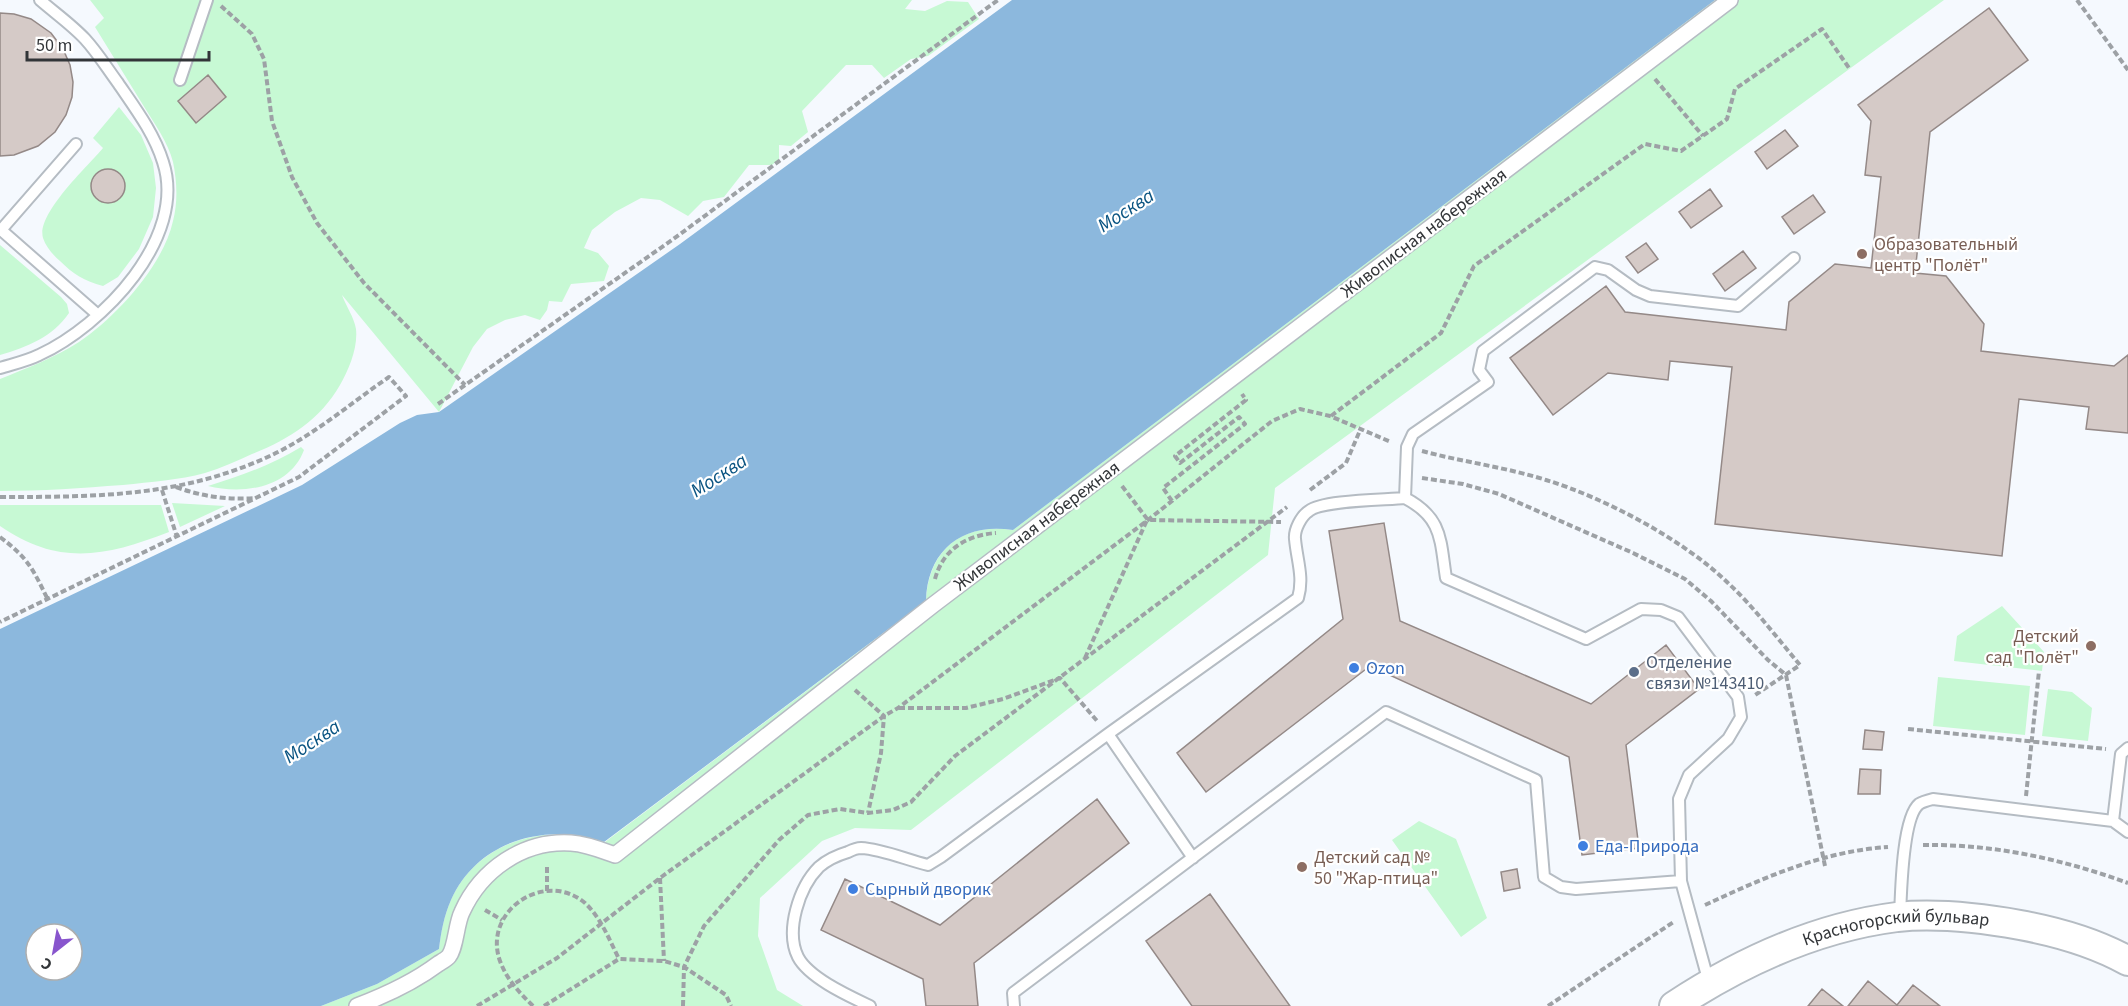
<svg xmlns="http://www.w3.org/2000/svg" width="2128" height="1006" font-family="'Source Sans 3',sans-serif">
	<rect width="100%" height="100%" fill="#f5f9fe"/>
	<!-- green -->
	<path fill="#c7f9d4" d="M 90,0 L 912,0 L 905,9 L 925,11 L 947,1 L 968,2 L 979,19 L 928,56 L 911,59 L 884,78 L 872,65 L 846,65 L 802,111 L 808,132 L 791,146 L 779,145 L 779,159 L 772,165 L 749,165 L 724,197 L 703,201 L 688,216 L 660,200 L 641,198 L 615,212 L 592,230 L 584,248 L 598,253 L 609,266 L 604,281 L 571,284 L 562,302 L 549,301 L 547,310 L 540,320 L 525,315 L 505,320 L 487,329 L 473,347 L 439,412 L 342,295 C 346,306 354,317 356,329 C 358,348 349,369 340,385 C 320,420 288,440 252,454 C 237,461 221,468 205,473 C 179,480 151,482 123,485 C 82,488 42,491 0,491 L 0,379 C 27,368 54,358 79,342 C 116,317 163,266 173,221 C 178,202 177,181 173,162 C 168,142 154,123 143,105 C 127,79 111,53 95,27 L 104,18 Z
		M 1715,0 L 1944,0 L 1275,488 L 1268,555 L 911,830 L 855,828 L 822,841 L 760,898 L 758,936 L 777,990 L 803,1006 L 321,1006 L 377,984 L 439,949 C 441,932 444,916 451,900 C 478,840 546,823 605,842 L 926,601 C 928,550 962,522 1013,530 Z
		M 119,107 L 141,135 L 153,163 L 156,188 L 153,217 L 139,249 L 118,277 L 103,286 C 84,281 73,274 60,261 C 53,255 46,247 43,238 C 36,214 88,166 103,148 L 93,138 Z
		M 0,245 L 61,297 L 67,304 L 69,313 C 53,337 27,347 0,355 Z
		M 301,447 L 304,450 C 290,488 243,495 208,486 C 241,476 271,465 301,447 Z
		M 172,503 L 225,506 L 180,527 Z
		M 0,505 L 161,505 L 169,532 C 107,556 59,567 0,526 Z
		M 2002,606 L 2044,652 L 2042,671 L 1954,661 L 1957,636 Z
		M 1938,677 L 2030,686 L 2025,735 L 1933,726 Z
		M 2048,689 L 2072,692 L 2092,708 L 2088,741 L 2042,736 Z
		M 1419,821 L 1456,839 L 1487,918 L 1461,937 L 1392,840 Z"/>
	<!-- water -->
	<path fill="#8cb8dd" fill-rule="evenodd" d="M 1012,0 L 1715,0 L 1013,530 C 963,522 927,550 926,601 L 604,842 C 546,822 478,840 451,900 C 444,916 441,932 439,949 L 377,984 L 321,1006 L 0,1006 L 0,629 L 302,485 L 400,423 L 417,415 L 439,412 L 680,244 ZM 36,934 L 72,934 L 72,970 L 36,970 Z"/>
	<!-- building -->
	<path fill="#d5cac7" stroke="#948987" stroke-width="1.5" d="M 1989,8 L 2028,60 L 1930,132 L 1915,273 L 1946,276 L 1984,324 L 1981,351 L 2114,366 L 2128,355 L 2128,433 L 2086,429 L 2089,407 L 2019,399 L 2002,556 L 1715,524 L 1732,367 L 1670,361 L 1668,380 L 1608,373 L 1553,415 L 1510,358 L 1606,286 L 1625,312 L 1786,330 L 1789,302 L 1835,264 L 1871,268 L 1881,177 L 1865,175 L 1871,121 L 1858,105 Z
		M 0,13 L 14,14 L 31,19 L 51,33 L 63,49 L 70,65 L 73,82 L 72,97 L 66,115 L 55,132 L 38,146 L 14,155 L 0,156 Z
		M 208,75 L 226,97 L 196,123 L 178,101 Z
		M 1785,130 L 1798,146 L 1767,169 L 1755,152 Z
		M91 186a17 17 0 1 1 34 0a17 17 0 1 1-34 0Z
		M 1710,189 L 1722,206 L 1691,228 L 1679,212 Z
		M 1813,195 L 1825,212 L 1794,234 L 1782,217 Z
		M 1646,243 L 1658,259 L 1638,273 L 1626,257 Z
		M 1743,251 L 1756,268 L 1725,291 L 1713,274 Z
		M 1384,523 L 1400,621 L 1591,704 L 1666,645 L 1699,689 L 1626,745 L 1639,848 L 1582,855 L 1569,757 L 1370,666 L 1206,792 L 1177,753 L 1343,619 L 1329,531 Z
		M 1865,730 L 1884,732 L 1882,750 L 1863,749 Z
		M 1860,769 L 1881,770 L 1880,794 L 1858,794 Z
		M 1097,799 L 1129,843 L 974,963 L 978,1006 L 926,1006 L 923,979 L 821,930 L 845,879 L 940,925 Z
		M 1517,869 L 1520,888 L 1504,891 L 1501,872 Z
		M 1210,894 L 1290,1006 L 1192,1006 L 1146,941 Z
		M 1868,981 L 1897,1005 L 1913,985 L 1940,1006 L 1848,1006 Z
		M 1822,989 L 1843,1006 L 1808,1006 Z"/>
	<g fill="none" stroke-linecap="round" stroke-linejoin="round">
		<defs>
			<path id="service" d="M 180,80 L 207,0
				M 0,229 L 98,315
				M 1,230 L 76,144
				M 0,368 C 13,364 27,361 39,355 C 102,326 188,238 163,162 C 154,133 135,108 118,83 C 107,68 97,52 85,39 C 72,25 55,13 40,0
				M 1405,498 L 1407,447 L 1413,434 L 1488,382 L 1479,370 L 1483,351 L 1595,267 L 1608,270 L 1636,290 L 1650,296 L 1738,306 L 1794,258
				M 1108,734 L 1193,858
				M 2113,821 L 2121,754 L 2128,748
				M 1900,917 C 1901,894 1902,818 1919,804 C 1922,802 1929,800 1933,799 L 2113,821 L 2128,832
				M 870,1006 C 849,996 809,978 798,957 C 785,931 799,887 819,867 C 827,860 838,855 848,852 C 852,850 856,848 861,848 C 882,849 907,860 928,865 L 941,857 L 1108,734 L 1298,598 C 1304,577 1297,561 1295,539 C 1294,530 1301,516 1309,511 C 1322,500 1385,500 1405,498 C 1443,518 1440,540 1446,578 L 1586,639 L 1641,609 L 1661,610 L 1678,617 L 1738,697 L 1741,717 L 1728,739 L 1689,775 L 1679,799 L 1681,881
				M 1014,1006 L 1013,993 L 1386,712 L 1536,780 L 1544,877 L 1561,887 L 1576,889 L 1681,881 L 1709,983"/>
			<path id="pedestrian" d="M 357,1006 C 386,995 414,982 438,964 C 441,962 447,959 449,956 C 456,947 456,924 462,912 C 481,870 523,840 571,843 C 587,844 601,850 615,855 L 933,605 L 1730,0"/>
			<g id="secondary">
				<path id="s1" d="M 1674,1006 C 1741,962 1818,927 1897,917 C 1937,913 1981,918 2020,925 C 2058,932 2094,942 2128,961"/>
			</g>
		</defs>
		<!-- service casing -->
		<use href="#service" stroke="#b5bcc3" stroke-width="14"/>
		<!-- pedestrian casing -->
		<use href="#pedestrian" stroke="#b5bcc3" stroke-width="18"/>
		<!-- secondary casing -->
		<use href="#secondary" stroke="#b5bcc3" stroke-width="32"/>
		<!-- path -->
		<path stroke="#9da1a5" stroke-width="4" stroke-dasharray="6 3" stroke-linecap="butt" d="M 2077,0 L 2128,70
			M 221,6 L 252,34 L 264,59 L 272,121 L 292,177 L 317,223 L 364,283 L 465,385
			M 1655,79 L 1703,136
			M 438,404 L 672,240 L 998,0
			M 1331,416 L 1441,333 L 1474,266 L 1645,144 L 1681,151 L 1727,119 L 1735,89 L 1822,29 L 1849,68
			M 1422,451 C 1463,462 1505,467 1546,480 C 1605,498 1684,540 1728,583 C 1754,607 1777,638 1800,665 L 1755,695
			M 1422,478 L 1463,484 L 1499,494 L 1633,553 L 1685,579 L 1711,601 L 1768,660 L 1786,675 L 1825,866
			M 1122,486 L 1148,520 L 1281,522
			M 176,487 C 203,497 229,500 257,498
			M 162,490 L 177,537
			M 1310,490 L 1346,463 L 1361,428
			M 0,497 C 96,497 183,497 272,455 C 314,435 351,403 389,377 L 406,396 L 299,477 L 0,622
			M 1172,501 L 1163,488 L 1245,424 L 1239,417 L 1180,463 L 1175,456 L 1246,400 L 1242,394
			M 0,537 C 28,558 33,569 48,600
			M 935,579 C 943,549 967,535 996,533
			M 1085,658 L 1147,520
			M 855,690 L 884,716 L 881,753 L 868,813
			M 899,708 L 966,708 L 1003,699 L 1060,678 L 1098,722
			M 1908,729 L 2106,749
			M 2026,796 L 2039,671
			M 1923,845 C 1994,844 2062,859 2128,883
			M 660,878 L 664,961
			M 547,891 L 547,864
			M 1705,905 C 1763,878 1823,851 1888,847
			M 485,910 L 502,920
			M 477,1006 L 557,958 L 660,878 L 884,716 L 898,708 L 1148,520 L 1272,421 L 1300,409 L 1330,416 L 1391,442
			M 533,1006 C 519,992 507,980 500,961 C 482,911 545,869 585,903 C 601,918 609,939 619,959
			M 544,1006 L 619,959 L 664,961 L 684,967 L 726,995 L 731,1006
			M 683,1006 L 684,967 L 704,926 L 779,840 L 808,815 L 840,809 L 868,813 L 893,810 L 911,802 L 955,756 L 1287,507
			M 1548,1006 L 1675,921"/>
		<!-- service -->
		<use href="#service" stroke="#fff" stroke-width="10"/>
		<!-- pedestrian -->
		<use href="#pedestrian" stroke="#fff" stroke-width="15"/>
		<!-- secondary -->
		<use href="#secondary" stroke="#fff" stroke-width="28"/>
	</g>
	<!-- markers -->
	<g fill="#8d6e63" stroke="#fff" stroke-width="2">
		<circle cx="1862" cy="254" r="6"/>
		<circle cx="2091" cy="646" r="6"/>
		<circle cx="1302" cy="867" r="6"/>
	</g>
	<g fill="#3f7fe0" stroke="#fff" stroke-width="2">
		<circle cx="1354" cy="668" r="6"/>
		<circle cx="1583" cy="846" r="6"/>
		<circle cx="853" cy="889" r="6"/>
	</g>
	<circle fill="#5c6f8a" stroke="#fff" stroke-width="2" cx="1634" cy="672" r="6"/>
	<g text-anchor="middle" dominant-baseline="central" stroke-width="4.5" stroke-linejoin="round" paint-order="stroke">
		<!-- street labels -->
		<g font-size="18" fill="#323538" stroke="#fff">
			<text transform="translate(1424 233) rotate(-37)">Живописная набережная</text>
			<text transform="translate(1037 526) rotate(-37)">Живописная набережная</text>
			<text stroke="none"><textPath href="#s1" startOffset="240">Красногорский бульвар</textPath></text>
		</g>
		<!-- education labels -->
		<g font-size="18" fill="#785e54" stroke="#fff" text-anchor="start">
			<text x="1874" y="244">Образовательный<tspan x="1874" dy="21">центр "Полёт"</tspan></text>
			<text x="2079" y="636" text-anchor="end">Детский<tspan x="2079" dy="21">сад "Полёт"</tspan></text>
			<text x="1314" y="857">Детский сад №<tspan x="1314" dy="21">50 "Жар-птица"</tspan></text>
		</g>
		<!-- service labels -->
		<g font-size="18" fill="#4e5e75" stroke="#fff" text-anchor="start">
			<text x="1646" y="662">Отделение<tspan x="1646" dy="21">связи №143410</tspan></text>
		</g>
		<!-- shop labels -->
		<g font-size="18" fill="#366cbe" stroke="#fff" text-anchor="start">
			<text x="1366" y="668">Ozon</text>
			<text x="1595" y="846">Еда-Природа</text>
			<text x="865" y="889">Сырный дворик</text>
		</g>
		<!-- water labels -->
		<g font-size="20" font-style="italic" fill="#0a5482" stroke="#fff">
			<text transform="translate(1126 211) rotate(-33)">Москва</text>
			<text transform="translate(719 476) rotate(-33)">Москва</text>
			<text transform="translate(312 742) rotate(-33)">Москва</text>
		</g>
	</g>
	<!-- north arrow -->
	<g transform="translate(54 952) rotate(211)"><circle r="28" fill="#ffffff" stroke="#adaeaf" stroke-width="1.5"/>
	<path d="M0-4.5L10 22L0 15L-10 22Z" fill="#8855cd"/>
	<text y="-9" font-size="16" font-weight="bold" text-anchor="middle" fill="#323538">С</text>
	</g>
	<!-- scale -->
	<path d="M27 51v9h182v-9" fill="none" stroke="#323538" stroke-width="3"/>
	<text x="36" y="51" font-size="18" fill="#323538" stroke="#ffffff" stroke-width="4.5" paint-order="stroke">50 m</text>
</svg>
